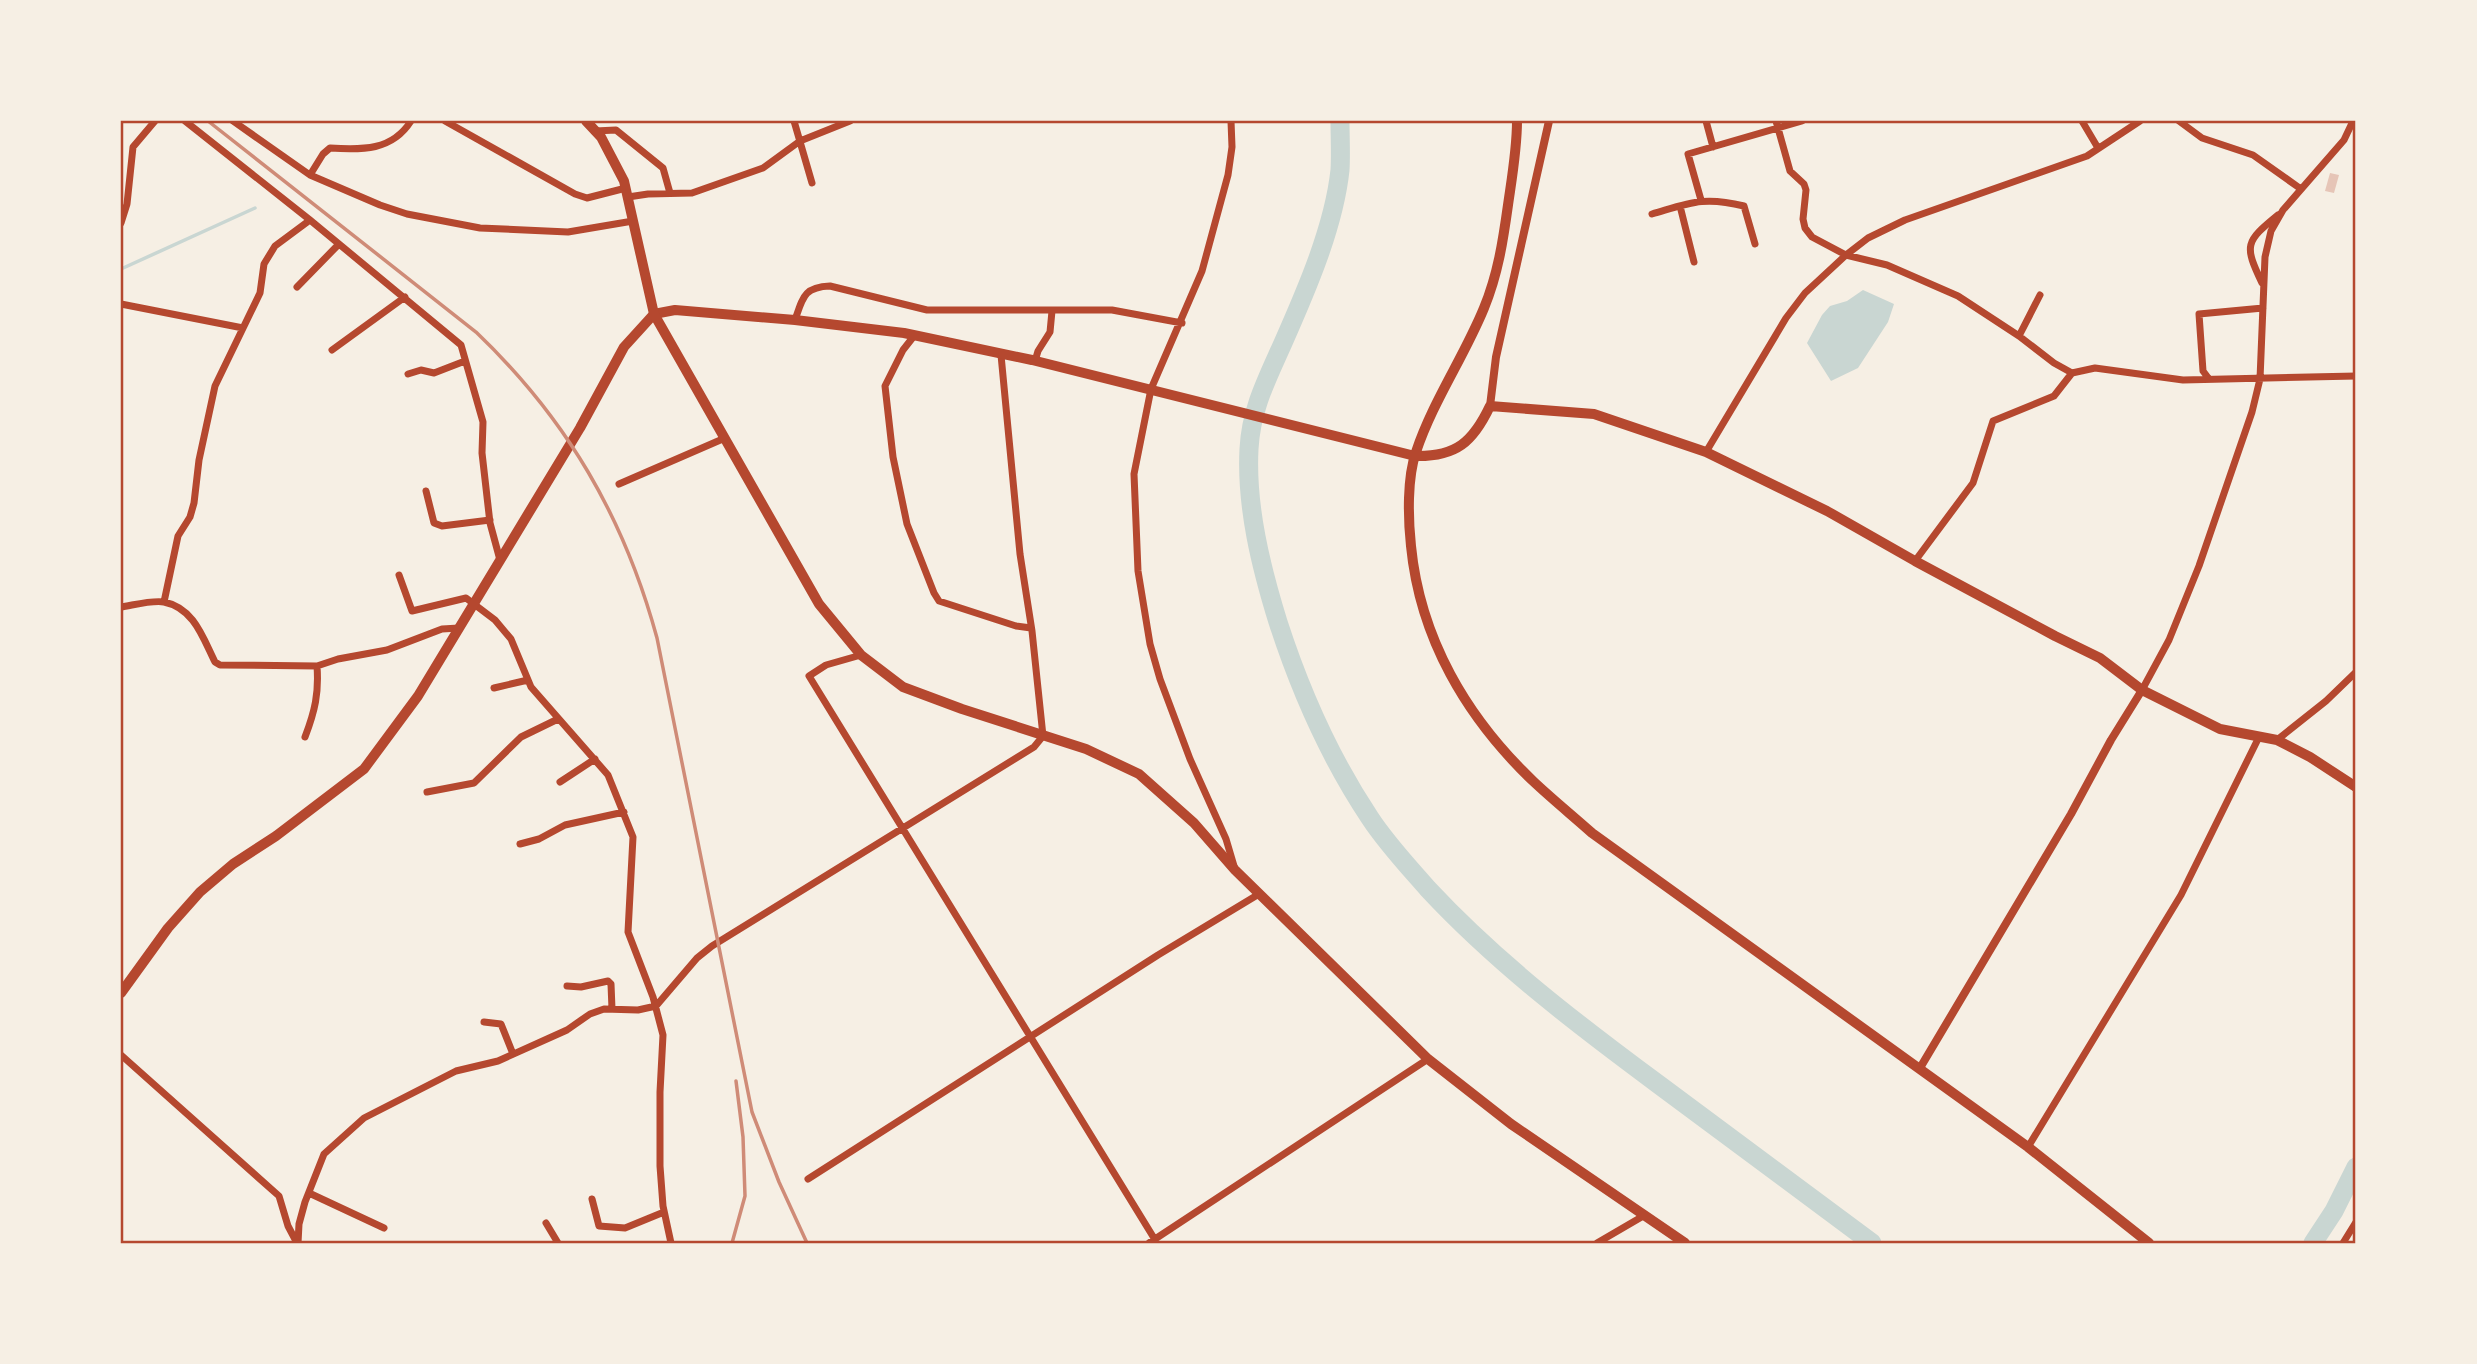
<svg xmlns="http://www.w3.org/2000/svg" width="2477" height="1364" font-family="Lora,serif">
	<rect width="100%" height="100%" fill="#f6efe4"/>
	<!-- water -->
	<path fill="#c9d6d2" d="M 1863,290 L 1894,304 L 1888,322 L 1858,368 L 1831,381 L 1807,343 L 1822,315 L 1830,306 L 1847,301 Z"/>
	<g fill="none" stroke-linecap="round" stroke-linejoin="round">
		<!-- stream -->
		<path stroke="#c9d6d2" stroke-width="3.5" d="M 121,269 L 255,208"/>
		<!-- river -->
		<path stroke="#c9d6d2" stroke-width="19" d="M 1340,121 C 1340,137 1341,154 1340,170 C 1334,227 1306,291 1283,343 C 1267,379 1251,409 1249,449 C 1246,507 1261,567 1278,622 C 1300,690 1330,758 1370,818 C 1387,844 1408,866 1428,889 C 1497,963 1577,1024 1658,1084 C 1730,1137 1801,1190 1872,1243
			M 2313,1243 L 2334,1211 L 2356,1167"/>
	</g>
	<!-- building -->
	<path fill="#e6c5b7" d="M 2330,173 L 2339,175 L 2334,193 L 2325,191 Z"/>
	<g fill="none" stroke-linecap="round" stroke-linejoin="round">
		<!-- minor -->
		<path stroke="#b5482f" stroke-width="7" d="M 185,121 L 310,220 L 461,345 L 483,422 L 482,453 L 490,523 L 500,560
			M 233,121 L 310,175 L 380,205 L 407,214 L 480,228 L 568,232 L 633,221
			M 445,121 L 575,194 L 587,198 L 626,188
			M 794,121 L 812,183
			M 1231,121 L 1232,147 L 1228,175 L 1202,271 L 1151,389 L 1134,474 L 1138,571 L 1150,644 L 1160,679 L 1190,759 L 1226,839 L 1234,866
			M 1706,121 L 1713,147
			M 1776,121 L 1790,171 L 1804,184 L 1806,190 L 1803,219 L 1805,228 L 1812,237 L 1846,255 L 1887,265 L 1958,296 L 2019,336 L 2054,363 L 2072,373 L 2095,368 L 2183,380 L 2356,376
			M 2082,121 L 2098,148
			M 2179,121 L 2202,138 L 2253,155 L 2301,189
			M 595,131 L 616,130 L 663,168 L 670,193
			M 310,175 L 323,154 L 330,148 C 362,150 392,151 411,121
			M 628,197 L 648,194 L 692,193 L 763,168 L 800,141 L 850,121
			M 1701,200 L 1688,154 L 1802,121
			M 1680,206 L 1694,262
			M 1652,214 C 1690,203 1703,196 1744,206 L 1755,244
			M 121,223 L 127,204 L 133,147 L 155,121
			M 2262,283 C 2244,245 2245,242 2278,215
			M 297,287 L 339,244
			M 121,304 L 243,328
			M 795,320 C 803,297 804,287 830,286 L 927,310 L 1112,310 L 1182,323
			M 914,336 L 903,350 L 885,386 L 893,457 L 907,524 L 934,593 L 939,601 L 1016,626 L 1031,628
			M 2019,336 L 2040,295
			M 332,350 L 405,297
			M 1035,361 L 1038,351 L 1050,332 L 1052,311
			M 408,374 L 421,370 L 434,373 L 465,361
			M 2209,379 L 2203,371 L 2199,314 L 2263,308
			M 1706,452 L 1786,318 L 1805,293 L 1846,255 L 1868,238 L 1905,220 L 2087,156 L 2140,121
			M 619,484 L 725,438
			M 426,491 L 434,523 L 442,526 L 490,520
			M 1915,561 L 1973,483 L 1993,421 L 2054,396 L 2072,373
			M 399,575 L 412,611 L 466,598 L 495,620 L 511,639 L 531,687 L 608,775 L 633,837 L 628,932 L 653,997 L 663,1035 L 660,1092 L 660,1166 L 663,1206 L 671,1243
			M 164,602 L 178,536 L 190,517 L 194,503 L 199,460 L 215,386 L 260,293 L 264,264 L 275,246 L 310,220
			M 121,607 C 134,605 152,600 164,602 C 194,608 203,638 215,662 L 220,665 L 317,666 L 338,659 L 387,650 L 442,629 L 459,628
			M 861,655 L 826,665 L 809,676 L 1157,1243
			M 494,688 L 528,680
			M 2142,690 L 2169,640 L 2199,566 L 2252,412 L 2260,379 L 2265,257 L 2271,231 L 2283,210 L 2344,140 L 2353,121
			M 305,737 C 315,711 319,693 317,666
			M 2277,740 L 2326,701 L 2356,672
			M 560,782 L 595,759
			M 427,792 L 474,783 L 521,737 L 558,719
			M 520,844 L 539,839 L 565,825 L 624,812
			M 567,986 L 581,987 L 608,981 L 611,984 L 612,1009
			M 484,1022 L 501,1024 L 513,1054
			M 121,1055 L 279,1196 L 288,1226 L 297,1243
			M 2028,1147 L 2181,895 L 2259,737
			M 808,1179 L 1158,955 L 1259,894
			M 309,1193 L 384,1228
			M 592,1199 L 599,1226 L 625,1228 L 664,1212
			M 546,1223 L 558,1243
			M 298,1243 L 299,1224 L 305,1202 L 324,1154 L 364,1118 L 456,1071 L 498,1061 L 567,1030 L 590,1014 L 604,1009 L 638,1010 L 656,1006 L 697,958 L 712,946 L 1034,747 L 1043,736 L 1032,631 L 1020,554 L 1001,355
			M 1149,1243 L 1428,1059
			M 1597,1243 L 1645,1215
			M 2343,1243 L 2356,1222"/>
		<!-- tertiary -->
		<path stroke="#b5482f" stroke-width="8" d="M 1490,406 L 1496,357 L 1549,121
			M 1920,1068 L 2071,814 L 2111,740 L 2142,690"/>
		<!-- secondary -->
		<path stroke="#b5482f" stroke-width="10" d="M 1517,121 C 1517,149 1512,177 1508,205 C 1503,241 1498,274 1484,308 C 1464,357 1433,401 1416,452 C 1407,478 1408,518 1411,546 C 1420,638 1466,717 1533,781 C 1552,799 1573,816 1592,833 L 2028,1147 L 2149,1243
			M 121,993 L 168,928 L 200,892 L 233,864 L 276,836 L 364,769 L 418,696 L 580,428 L 624,347 L 654,314 L 675,310 L 795,320 L 904,333 L 1032,360 L 1415,456 C 1456,457 1473,442 1490,406 L 1594,414 L 1706,452 L 1827,511 L 1915,561 L 2055,636 L 2100,658 L 2142,690 L 2220,729 L 2277,740 L 2310,757 L 2356,787"/>
		<!-- primary -->
		<path stroke="#b5482f" stroke-width="10" d="M 586,121 L 601,137 L 624,181 L 654,314 L 819,604 L 861,655 L 903,687 L 962,709 L 1086,749 L 1139,774 L 1194,823 L 1235,870 L 1428,1059 L 1511,1124 L 1685,1243"/>
		<!-- rail -->
		<path stroke="#cf8b77" stroke-width="3.5" d="M 208,121 L 476,332 C 567,419 624,517 657,638 L 752,1112 L 779,1182 L 807,1243
			M 732,1243 L 745,1196 L 743,1137 L 736,1081"/>
	</g>
	<!-- border -->
	<rect width="2477" height="1364" fill="none" stroke="#f6efe4" stroke-width="245"/>
	<rect x="122" y="122" width="2232" height="1120" fill="none" stroke="#b5482f" stroke-width="2.5"/>
</svg>
